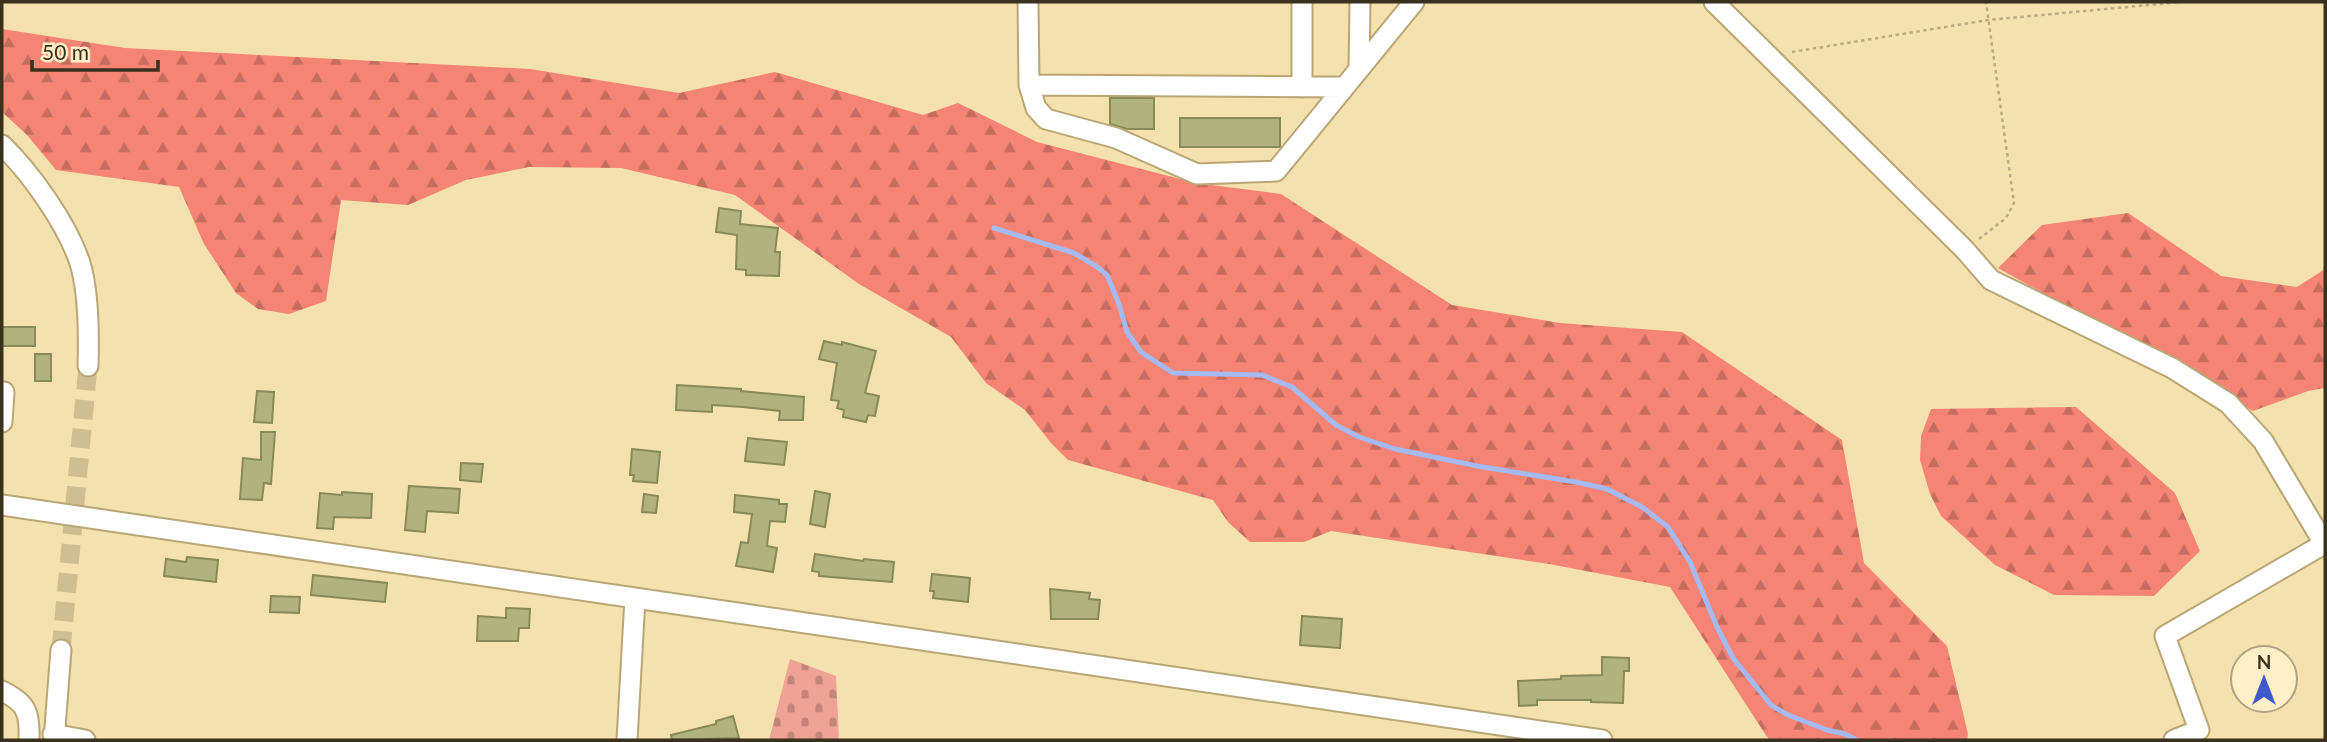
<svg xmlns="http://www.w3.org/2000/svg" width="2327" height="742" font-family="Lato,sans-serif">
	<defs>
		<pattern id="forest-firs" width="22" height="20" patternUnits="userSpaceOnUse" patternTransform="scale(1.75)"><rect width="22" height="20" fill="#f58474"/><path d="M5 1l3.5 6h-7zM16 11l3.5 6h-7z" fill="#c76d5f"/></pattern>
		<pattern id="cemetery-stones" width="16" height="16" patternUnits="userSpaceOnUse" patternTransform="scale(1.75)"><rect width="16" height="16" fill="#efa296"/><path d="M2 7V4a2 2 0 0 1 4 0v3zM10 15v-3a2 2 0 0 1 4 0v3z" fill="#c3857a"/></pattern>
	</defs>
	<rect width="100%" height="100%" fill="#f5e1ae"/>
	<!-- forest -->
	<path fill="url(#forest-firs)" d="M 2,29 L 125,48 L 530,69 L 679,93 L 775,72 L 923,115 L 958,103 L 1037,142 L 1196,183 L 1281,194 L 1452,305 L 1560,323 L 1682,332 L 1842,440 L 1864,563 L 1947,646 L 1968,734 L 1967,740 L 1769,740 L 1670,587 L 1549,564 L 1331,531 L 1304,542 L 1250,542 L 1228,522 L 1213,500 L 1068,460 L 1051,443 L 1025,410 L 986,383 L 951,337 L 859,284 L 735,195 L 621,168 L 529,167 L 466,180 L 408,205 L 341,200 L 326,301 L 289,314 L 258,309 L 236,293 L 204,244 L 179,187 L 56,170 L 27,135 L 2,112 Z
		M 2128,213 L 2221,276 L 2297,287 L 2325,269 L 2325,388 L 2308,391 L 2253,411 L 1998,268 L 2042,225 Z
		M 2076,407 L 2175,493 L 2200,551 L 2154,596 L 2054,595 L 1995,565 L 1941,516 L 1930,494 L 1920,460 L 1921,436 L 1931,409 Z"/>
	<!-- cemetery -->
	<path fill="url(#cemetery-stones)" d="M 790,659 L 836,676 L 839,740 L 769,740 Z"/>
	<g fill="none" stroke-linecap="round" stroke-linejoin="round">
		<!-- stream -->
		<path stroke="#a5b9f2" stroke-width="5" d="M 994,228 L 1074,253 L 1096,266 L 1107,275 L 1119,304 L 1127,332 L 1141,352 L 1173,373 L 1262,375 L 1292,387 L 1336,425 L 1359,437 L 1395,449 L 1477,466 L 1576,482 L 1607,489 L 1642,507 L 1668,527 L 1690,562 L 1717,627 L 1733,658 L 1771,705 L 1788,715 L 1827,730 L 1845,734 L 1857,740"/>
	</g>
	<!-- building -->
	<path fill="#b1b37f" stroke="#888a57" stroke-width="2" d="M 1110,98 L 1154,98 L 1154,129 L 1127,129 L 1110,124 Z
		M 1180,118 L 1280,118 L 1280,147 L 1180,147 Z
		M 719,208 L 741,211 L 740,224 L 778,228 L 775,252 L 780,252 L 779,276 L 746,275 L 746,270 L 736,269 L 737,235 L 716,232 Z
		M 2,327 L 35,327 L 35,346 L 2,346 Z
		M 824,341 L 842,345 L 842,342 L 876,351 L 865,393 L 879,396 L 875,416 L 868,415 L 866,422 L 843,417 L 844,410 L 837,408 L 839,401 L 831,400 L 837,363 L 819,359 Z
		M 35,354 L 51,354 L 51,381 L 35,381 Z
		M 677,385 L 741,389 L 741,391 L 804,397 L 803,420 L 779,420 L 780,411 L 743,407 L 712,405 L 712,412 L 676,410 Z
		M 257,391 L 274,392 L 272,423 L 254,422 Z
		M 261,432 L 275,432 L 271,484 L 264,483 L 262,500 L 240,499 L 243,458 L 261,460 Z
		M 748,438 L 787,442 L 784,465 L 745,461 Z
		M 632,449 L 660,452 L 657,483 L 633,481 L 634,475 L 630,475 Z
		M 461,463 L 483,464 L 481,482 L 460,480 Z
		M 409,486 L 460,489 L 458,513 L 427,511 L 425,532 L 405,530 Z
		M 815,491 L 830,494 L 825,527 L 810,524 Z
		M 342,492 L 372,494 L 371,518 L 334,517 L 333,529 L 317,528 L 320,493 L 342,495 Z
		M 644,494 L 658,496 L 656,513 L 642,512 Z
		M 735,495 L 779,500 L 779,504 L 787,504 L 785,522 L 770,521 L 767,546 L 777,548 L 773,572 L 736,566 L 741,542 L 748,543 L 752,514 L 734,512 Z
		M 815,554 L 863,561 L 864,559 L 894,562 L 892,582 L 819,576 L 819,572 L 812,571 Z
		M 187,557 L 218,560 L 216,582 L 164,576 L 166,559 L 186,562 Z
		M 932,574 L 970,578 L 968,602 L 933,598 L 934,591 L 930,591 Z
		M 313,575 L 387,583 L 385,602 L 311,595 Z
		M 1050,589 L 1090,593 L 1089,599 L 1100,600 L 1098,619 L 1051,619 Z
		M 271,596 L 300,597 L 299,613 L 270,612 Z
		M 506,608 L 530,609 L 529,628 L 519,628 L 518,641 L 477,641 L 478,616 L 506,618 Z
		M 1302,616 L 1342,619 L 1340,648 L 1300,645 Z
		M 1602,657 L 1629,658 L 1629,671 L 1624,671 L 1623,703 L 1591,702 L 1591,700 L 1537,700 L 1537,705 L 1519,706 L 1518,681 L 1561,679 L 1561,676 L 1602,675 Z
		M 733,716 L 739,738 L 672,740 L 671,735 L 716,724 L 716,721 Z"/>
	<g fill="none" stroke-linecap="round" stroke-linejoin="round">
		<!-- minor-tunnel -->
		<path stroke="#cfbe91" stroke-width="19" stroke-dasharray="19 10" stroke-linecap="butt" d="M 61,650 L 88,366"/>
		<defs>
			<path id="minor" d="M 1028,2 L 1029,85 L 1036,108 L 1046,119 L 1116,138 L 1197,174 L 1276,171 L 1414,2
				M 1714,2 L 1965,250 L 1991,280 L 2172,368 L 2228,403 L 2263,441 L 2325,545
				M 1359,69 L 1360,2
				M 1029,85 L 1344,87
				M 1302,87 L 1302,2
				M 2,145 C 31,173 67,224 80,263 C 89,293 89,334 88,366
				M 2,422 L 4,392
				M 2,505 L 1602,740
				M 2,691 C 27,703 30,713 29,740
				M 53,734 L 85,740
				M 54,740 L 61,650
				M 627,740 L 635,598
				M 2174,740 L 2199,730 L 2165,636 L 2324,544"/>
		</defs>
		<!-- minor casing -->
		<use href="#minor" stroke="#b9a675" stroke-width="23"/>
		<!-- path -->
		<path stroke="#bbab82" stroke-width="2.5" stroke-dasharray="3.5 3.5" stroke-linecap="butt" d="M 1792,52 L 1988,20 L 2181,2
			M 1979,239 L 2006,218 L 2014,203 L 1986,2"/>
		<!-- minor -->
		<use href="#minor" stroke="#fff" stroke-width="19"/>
	</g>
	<!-- border -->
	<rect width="2327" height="742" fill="none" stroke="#39311d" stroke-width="7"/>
	<!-- north arrow -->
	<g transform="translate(2264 679)"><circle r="33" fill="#ffefc6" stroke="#b0a382" stroke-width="2"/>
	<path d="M0-5L12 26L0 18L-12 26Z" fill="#405acc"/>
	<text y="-10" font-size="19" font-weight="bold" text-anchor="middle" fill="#39311d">N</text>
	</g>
	<!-- scale -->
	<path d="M32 60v10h126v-10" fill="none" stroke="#39311d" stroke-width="3.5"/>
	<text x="42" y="60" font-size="21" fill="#39311d" stroke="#ffefc6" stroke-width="5" paint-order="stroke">50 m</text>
</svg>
